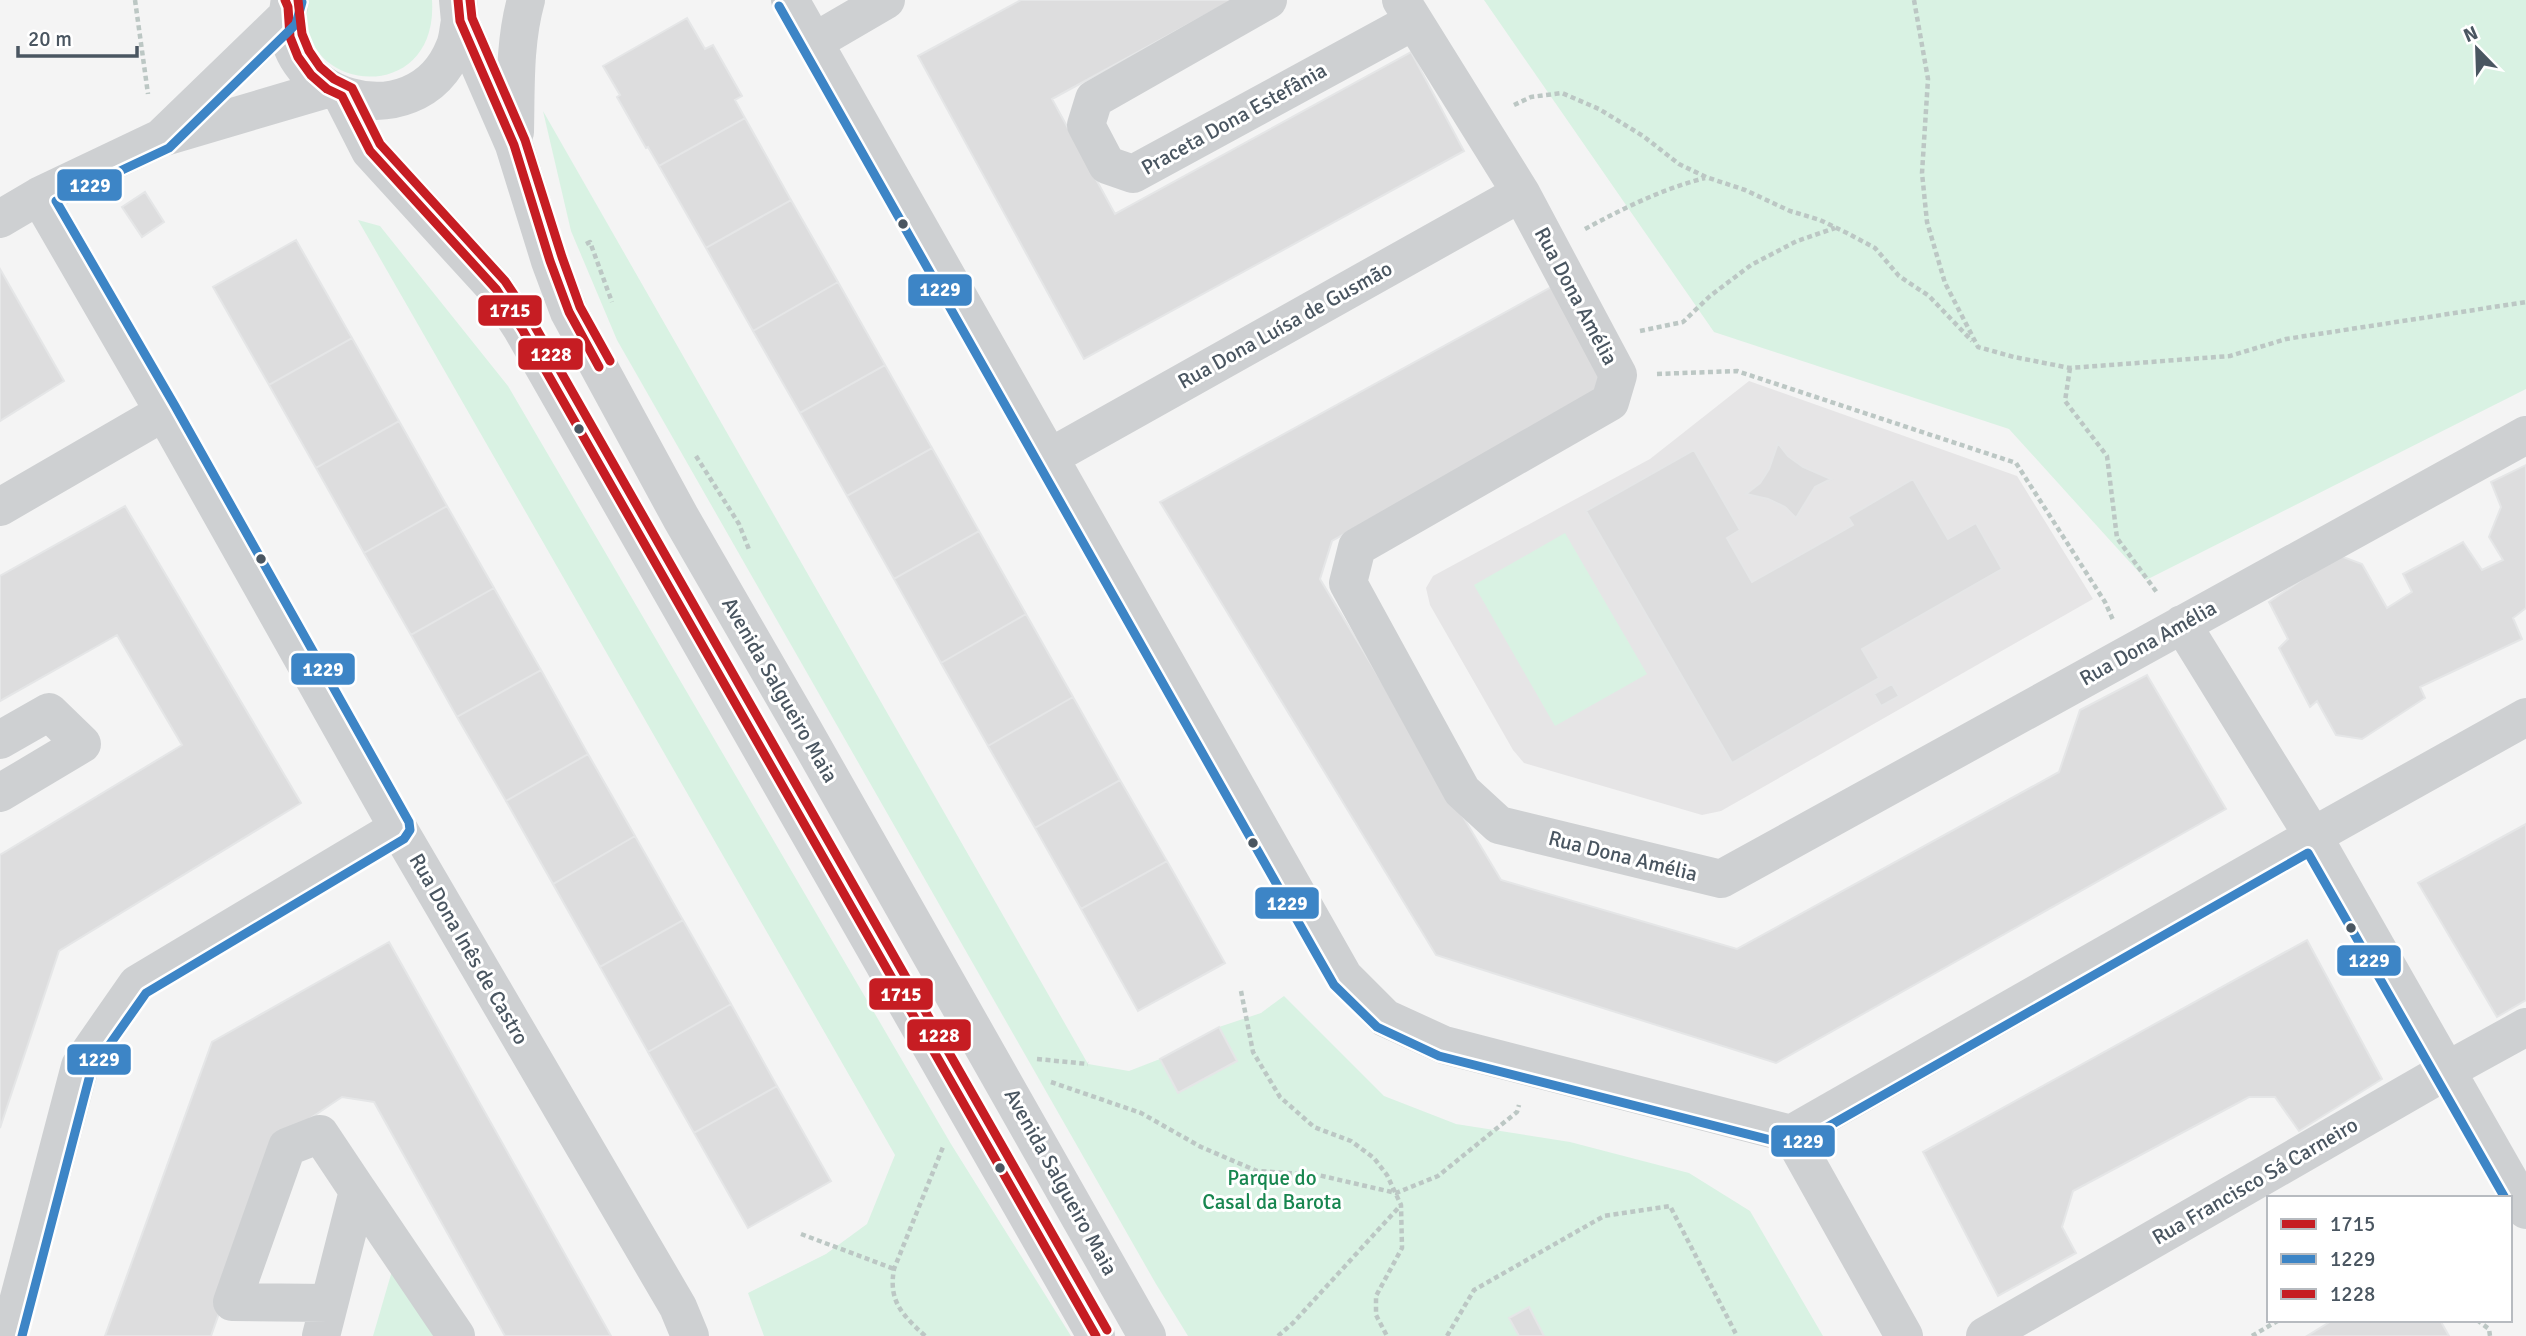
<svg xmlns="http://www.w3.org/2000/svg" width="2526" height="1336" font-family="Signika,sans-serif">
	<rect width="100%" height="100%" fill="#f4f4f4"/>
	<!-- education -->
	<path fill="#e6e5e6" d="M 1749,381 L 2017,476 L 2093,599 L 1721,811 L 1702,815 L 1524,763 L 1513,750 L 1430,605 L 1426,588 L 1433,576 L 1650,459 Z"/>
	<!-- green -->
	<path fill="#d9f2e3" d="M 308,0 L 432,0 C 439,110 290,94 308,0 Z
		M 1484,0 L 2526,0 L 2526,389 L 2146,580 L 2009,429 L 1714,332 Z
		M 543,111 L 1088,1064 L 1129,1071 L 1160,1059 L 1219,1027 L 1261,1013 L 1284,996 L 1384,1096 L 1456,1124 L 1570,1142 L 1689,1173 L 1750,1211 L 1823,1336 L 1188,1336 L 1156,1284 L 617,340 L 571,231 Z
		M 358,220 L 380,226 L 508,386 L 951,1144 L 1071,1336 L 764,1336 L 748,1293 L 826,1254 L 867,1224 L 895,1155 Z
		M 1565,533 L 1647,674 L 1555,726 L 1474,585 Z
		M 392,1271 L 436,1336 L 373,1336 Z"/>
	<!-- building -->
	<path fill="#ddddde" stroke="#e5e6e7" stroke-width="2" d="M 1021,0 L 1233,0 L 1052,99 L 1115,214 L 1411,52 L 1464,151 L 1084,359 L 918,56 Z
		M 687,18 L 705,49 L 713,45 L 742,96 L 735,100 L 745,118 L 659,166 L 648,147 L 646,148 L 617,97 L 620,95 L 603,66 Z
		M 745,118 L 791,200 L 706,248 L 659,166 Z
		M 145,192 L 164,222 L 142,237 L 122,207 Z
		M 791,200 L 838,282 L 753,331 L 706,248 Z
		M 296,240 L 352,338 L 269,385 L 213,287 Z
		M 0,269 L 64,381 L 0,421 Z
		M 838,282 L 885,365 L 800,413 L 753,331 Z
		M 1553,286 L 1609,385 L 1332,541 L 1320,579 L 1501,880 L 1737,949 L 2059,772 L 2080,710 L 2147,675 L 2226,809 L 1776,1063 L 1436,955 L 1160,502 Z
		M 352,338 L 399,421 L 316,468 L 269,385 Z
		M 885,365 L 932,448 L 847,496 L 800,413 Z
		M 399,421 L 447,506 L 364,553 L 316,468 Z
		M 1778,443 L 1788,456 L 1803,467 L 1831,479 L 1815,487 L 1796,518 L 1785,507 L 1768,499 L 1746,494 L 1760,483 L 1769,469 Z
		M 932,448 L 979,531 L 894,579 L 847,496 Z
		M 1694,450 L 1740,530 L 1727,538 L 1752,582 L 1853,525 L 1848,517 L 1913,479 L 1948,539 L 1976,523 L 2002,569 L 1862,649 L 1879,678 L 1732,763 L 1586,511 Z
		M 2526,465 L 2526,608 L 2513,618 L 2522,639 L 2420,687 L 2425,698 L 2362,739 L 2336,735 L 2317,701 L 2310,707 L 2279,648 L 2288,639 L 2269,602 L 2338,555 L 2362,564 L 2387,608 L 2412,592 L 2403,574 L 2463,542 L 2482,570 L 2503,560 L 2489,537 L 2501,507 L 2491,482 Z
		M 125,506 L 301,803 L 59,951 L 0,1128 L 0,855 L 182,745 L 117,635 L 0,701 L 0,576 Z
		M 447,506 L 494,588 L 411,635 L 364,553 Z
		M 979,531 L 1026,614 L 941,663 L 894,579 Z
		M 494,588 L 541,670 L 457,717 L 411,635 Z
		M 1026,614 L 1073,697 L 988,746 L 941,663 Z
		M 541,670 L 588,754 L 506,801 L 457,717 Z
		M 1892,684 L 1899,696 L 1881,706 L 1874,694 Z
		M 1073,697 L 1120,780 L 1035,828 L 988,746 Z
		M 588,754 L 635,836 L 553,884 L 506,801 Z
		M 1120,780 L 1167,861 L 1081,909 L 1035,828 Z
		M 2526,824 L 2526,1000 L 2497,1017 L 2418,883 Z
		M 635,836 L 683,920 L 600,967 L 553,884 Z
		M 1167,861 L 1225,963 L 1138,1011 L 1081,909 Z
		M 683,920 L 731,1004 L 648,1052 L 600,967 Z
		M 2307,940 L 2382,1079 L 2299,1131 L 2275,1097 L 2249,1097 L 2073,1191 L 2062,1227 L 2076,1253 L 1998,1296 L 1923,1152 Z
		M 389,942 L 611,1336 L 505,1336 L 374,1102 L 342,1097 L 281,1138 L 211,1336 L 105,1336 L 212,1042 Z
		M 731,1004 L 777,1086 L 694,1133 L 648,1052 Z
		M 1219,1027 L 1237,1061 L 1178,1093 L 1160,1059 Z
		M 777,1086 L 831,1181 L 748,1228 L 694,1133 Z
		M 1529,1307 L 1544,1336 L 1519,1336 L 1509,1318 Z
		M 2333,1320 L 2440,1320 L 2449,1336 L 2307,1336 Z"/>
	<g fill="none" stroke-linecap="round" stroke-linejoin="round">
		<!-- path -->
		<path stroke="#bcc7c4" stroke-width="4.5" stroke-dasharray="5 3.5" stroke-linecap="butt" d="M 135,0 L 148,94
			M 1914,0 L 1928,79 L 1922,173 L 1927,222 L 1945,283 L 1978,347 L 2014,357 L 2070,368 L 2230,356 L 2286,339 L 2526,302
			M 1514,105 L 1531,97 L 1562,93 L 1599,109 L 1643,136 L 1679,164 L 1706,177 L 1745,190 L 1790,211 L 1820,220 L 1847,233 L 1875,248 L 1899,276 L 1929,296 L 1972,341
			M 1585,229 C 1624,208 1662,189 1705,178
			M 586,244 L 590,242 L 612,302
			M 1640,331 L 1683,322 L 1710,296 L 1751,265 L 1797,241 L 1835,228
			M 2070,368 L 2065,401 L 2107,456 L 2117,538 L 2158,594
			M 1657,374 L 1737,371 L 2016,463 L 2105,602 L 2113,620
			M 696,456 L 739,524 L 750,552
			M 1241,991 L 1253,1052 L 1280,1097 L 1314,1127 L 1351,1141 L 1374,1158 L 1387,1175 L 1401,1205 L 1402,1248 L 1376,1296 L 1376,1315 L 1387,1336
			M 1037,1059 L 1088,1064
			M 1051,1082 L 1141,1113 L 1201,1147 L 1257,1171 L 1318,1175 L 1396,1193 L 1438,1176 L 1517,1112 L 1519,1105
			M 801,1234 L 894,1269
			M 2477,1320 L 2489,1329 L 2490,1336
			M 925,1336 C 903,1315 888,1302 894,1269 L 943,1147
			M 1278,1336 L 1293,1323 L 1400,1206
			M 1447,1336 L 1474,1290 L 1604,1216 L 1670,1206 L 1737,1336
			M 2252,1336 L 2279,1320"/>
		<!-- minor -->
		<path stroke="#ced0d2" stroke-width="38" d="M 290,0 C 267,99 416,143 454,48 C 458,40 458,30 460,21
			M 458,0 L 460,21 L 514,145 L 550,261 L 569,312 L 681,518 L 804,731 L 1147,1336
			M 790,0 L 1344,977 L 1385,1018 L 1444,1045 L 1791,1134 L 2313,836 L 2526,717
			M 1268,0 L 1094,99 L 1086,125 L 1107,165 L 1133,174 L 1414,21
			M 1401,0 L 1521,193 L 1618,375 L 1610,402 L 1357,547 L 1348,583 L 1462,791 L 1499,825 L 1721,879 L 2526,435
			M 814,42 L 886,0
			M 342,96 L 370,151 L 496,289 L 522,329 L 1096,1336
			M 515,132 C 516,88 514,43 526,0
			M 163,136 L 287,16
			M 39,196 L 164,412 L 398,828 L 678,1307 L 690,1336
			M 0,219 L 39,196 L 161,138 L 327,89
			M 1050,457 L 1521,193
			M 0,507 L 164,412
			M 2182,624 L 2313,836 L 2526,1210
			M 0,740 L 49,712 L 82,744 L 0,793
			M 1791,1134 L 1904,1336
			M 329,1303 L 232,1302 L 287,1147 L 320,1134 L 358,1191
			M 9,1336 L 80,1066 L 137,984 L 398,828
			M 321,1336 L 358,1191 L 456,1336
			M 1985,1336 L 2446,1071 L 2526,1027"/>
		<defs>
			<path id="bus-1" d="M 285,0 L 288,7 L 290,37 L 298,57 L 311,75 L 327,89 L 342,96 L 370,151 L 496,289 L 522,329 L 1096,1336
				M 458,0 L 460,21 L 514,145 L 550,261 L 569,312 L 599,367"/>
			<path id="bus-2" d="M 779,6 L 1314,950 L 1334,985 L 1377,1027 L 1439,1056 L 1794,1146 L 2308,853 L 2505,1198
				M 22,1336 L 91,1071 L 146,993 L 404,839 L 410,830 L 409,822 L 175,406 L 56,201 L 169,148 L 296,24 L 302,2"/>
			<path id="bus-3" d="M 298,0 L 302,34 L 309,51 L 320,67 L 334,79 L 352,88 L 380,144 L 505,281 L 533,323 L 1107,1330
				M 470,0 L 472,18 L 525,140 L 562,257 L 580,307 L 610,361"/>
		</defs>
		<!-- bus-1 casing -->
		<use href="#bus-1" stroke="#fff" stroke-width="14"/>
		<!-- bus-2 casing -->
		<use href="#bus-2" stroke="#fff" stroke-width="14"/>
		<!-- bus-3 casing -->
		<use href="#bus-3" stroke="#fff" stroke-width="14"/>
		<!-- bus-1 -->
		<use href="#bus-1" stroke="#c61d23" stroke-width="9"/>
		<!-- bus-2 -->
		<use href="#bus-2" stroke="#3d85c6" stroke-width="9"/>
		<!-- bus-3 -->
		<use href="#bus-3" stroke="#c61d23" stroke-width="9"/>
	</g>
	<!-- markers -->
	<g fill="#4a5661" stroke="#fff" stroke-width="2.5">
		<circle cx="903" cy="224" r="6"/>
		<circle cx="579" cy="429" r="6"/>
		<circle cx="261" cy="559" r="6"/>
		<circle cx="1253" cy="843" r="6"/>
		<circle cx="2351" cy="928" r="6"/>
		<circle cx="1000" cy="1168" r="6"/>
	</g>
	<g text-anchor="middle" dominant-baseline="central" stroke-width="6" stroke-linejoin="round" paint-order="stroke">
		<!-- street labels -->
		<g font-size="21" fill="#4a5661" stroke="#fff">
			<text transform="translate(1234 119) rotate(-29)">Praceta Dona Estefânia</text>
			<text transform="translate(1576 296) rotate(62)">Rua Dona Amélia</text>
			<text transform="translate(1285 325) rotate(-29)">Rua Dona Luísa de Gusmão</text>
			<text transform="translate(2148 643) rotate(-29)">Rua Dona Amélia</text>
			<text transform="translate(780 690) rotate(60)">Avenida Salgueiro Maia</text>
			<text transform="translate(1623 856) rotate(14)">Rua Dona Amélia</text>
			<text transform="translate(469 949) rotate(60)">Rua Dona Inês de Castro</text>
			<text transform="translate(2255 1181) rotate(-30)">Rua Francisco Sá Carneiro</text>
			<text transform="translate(1061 1182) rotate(61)">Avenida Salgueiro Maia</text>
		</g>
		<!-- park labels -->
		<g font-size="21" fill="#17864f" stroke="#fff">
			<text x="1272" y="1178">Parque do<tspan x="1272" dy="24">Casal da Barota</tspan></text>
		</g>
	</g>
	<g stroke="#fff" stroke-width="2.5">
		<rect x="56" y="168" width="67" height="34" rx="7" fill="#3d85c6"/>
		<rect x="907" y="273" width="66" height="34" rx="7" fill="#3d85c6"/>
		<rect x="477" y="294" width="66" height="33" rx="7" fill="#c61d23"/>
		<rect x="517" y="337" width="67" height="34" rx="7" fill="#c61d23"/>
		<rect x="290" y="652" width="66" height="34" rx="7" fill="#3d85c6"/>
		<rect x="1254" y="886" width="66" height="34" rx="7" fill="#3d85c6"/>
		<rect x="2336" y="944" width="66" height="33" rx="7" fill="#3d85c6"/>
		<rect x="868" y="977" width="66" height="34" rx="7" fill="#c61d23"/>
		<rect x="906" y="1018" width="66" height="34" rx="7" fill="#c61d23"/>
		<rect x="66" y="1043" width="66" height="33" rx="7" fill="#3d85c6"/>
		<rect x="1770" y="1124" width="66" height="34" rx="7" fill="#3d85c6"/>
	</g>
	<g font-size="19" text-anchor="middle" font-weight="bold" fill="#fff">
		<text x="90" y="192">1229</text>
		<text x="940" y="296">1229</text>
		<text x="510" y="317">1715</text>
		<text x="551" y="361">1228</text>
		<text x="323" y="676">1229</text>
		<text x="1287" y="910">1229</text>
		<text x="2369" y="967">1229</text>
		<text x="901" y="1001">1715</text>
		<text x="939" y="1042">1228</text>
		<text x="99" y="1066">1229</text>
		<text x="1803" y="1148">1229</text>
	</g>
	<!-- legend -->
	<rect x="2267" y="1196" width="245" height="126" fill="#ffffff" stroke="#b7bbc0" stroke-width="2"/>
	<rect x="2281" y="1219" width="35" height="10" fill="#c61d23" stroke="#b7bbc0" stroke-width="2"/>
	<text x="2330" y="1231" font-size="21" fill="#4a5661">1715</text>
	<rect x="2281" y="1254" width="35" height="10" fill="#3d85c6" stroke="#b7bbc0" stroke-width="2"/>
	<text x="2330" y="1266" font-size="21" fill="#4a5661">1229</text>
	<rect x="2281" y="1289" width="35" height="10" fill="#c61d23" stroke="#b7bbc0" stroke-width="2"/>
	<text x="2330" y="1301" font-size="21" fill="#4a5661">1228</text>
	<!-- north arrow -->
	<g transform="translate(2477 49) rotate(337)" stroke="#ffffff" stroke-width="5" paint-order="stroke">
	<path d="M0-5L12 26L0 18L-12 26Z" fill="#4a5661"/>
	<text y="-10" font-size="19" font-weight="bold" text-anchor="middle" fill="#4a5661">N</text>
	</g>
	<!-- scale -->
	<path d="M18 46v10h119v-10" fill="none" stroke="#4a5661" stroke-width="3.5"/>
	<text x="28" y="46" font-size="21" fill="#4a5661" stroke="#ffffff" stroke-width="5" paint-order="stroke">20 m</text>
</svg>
